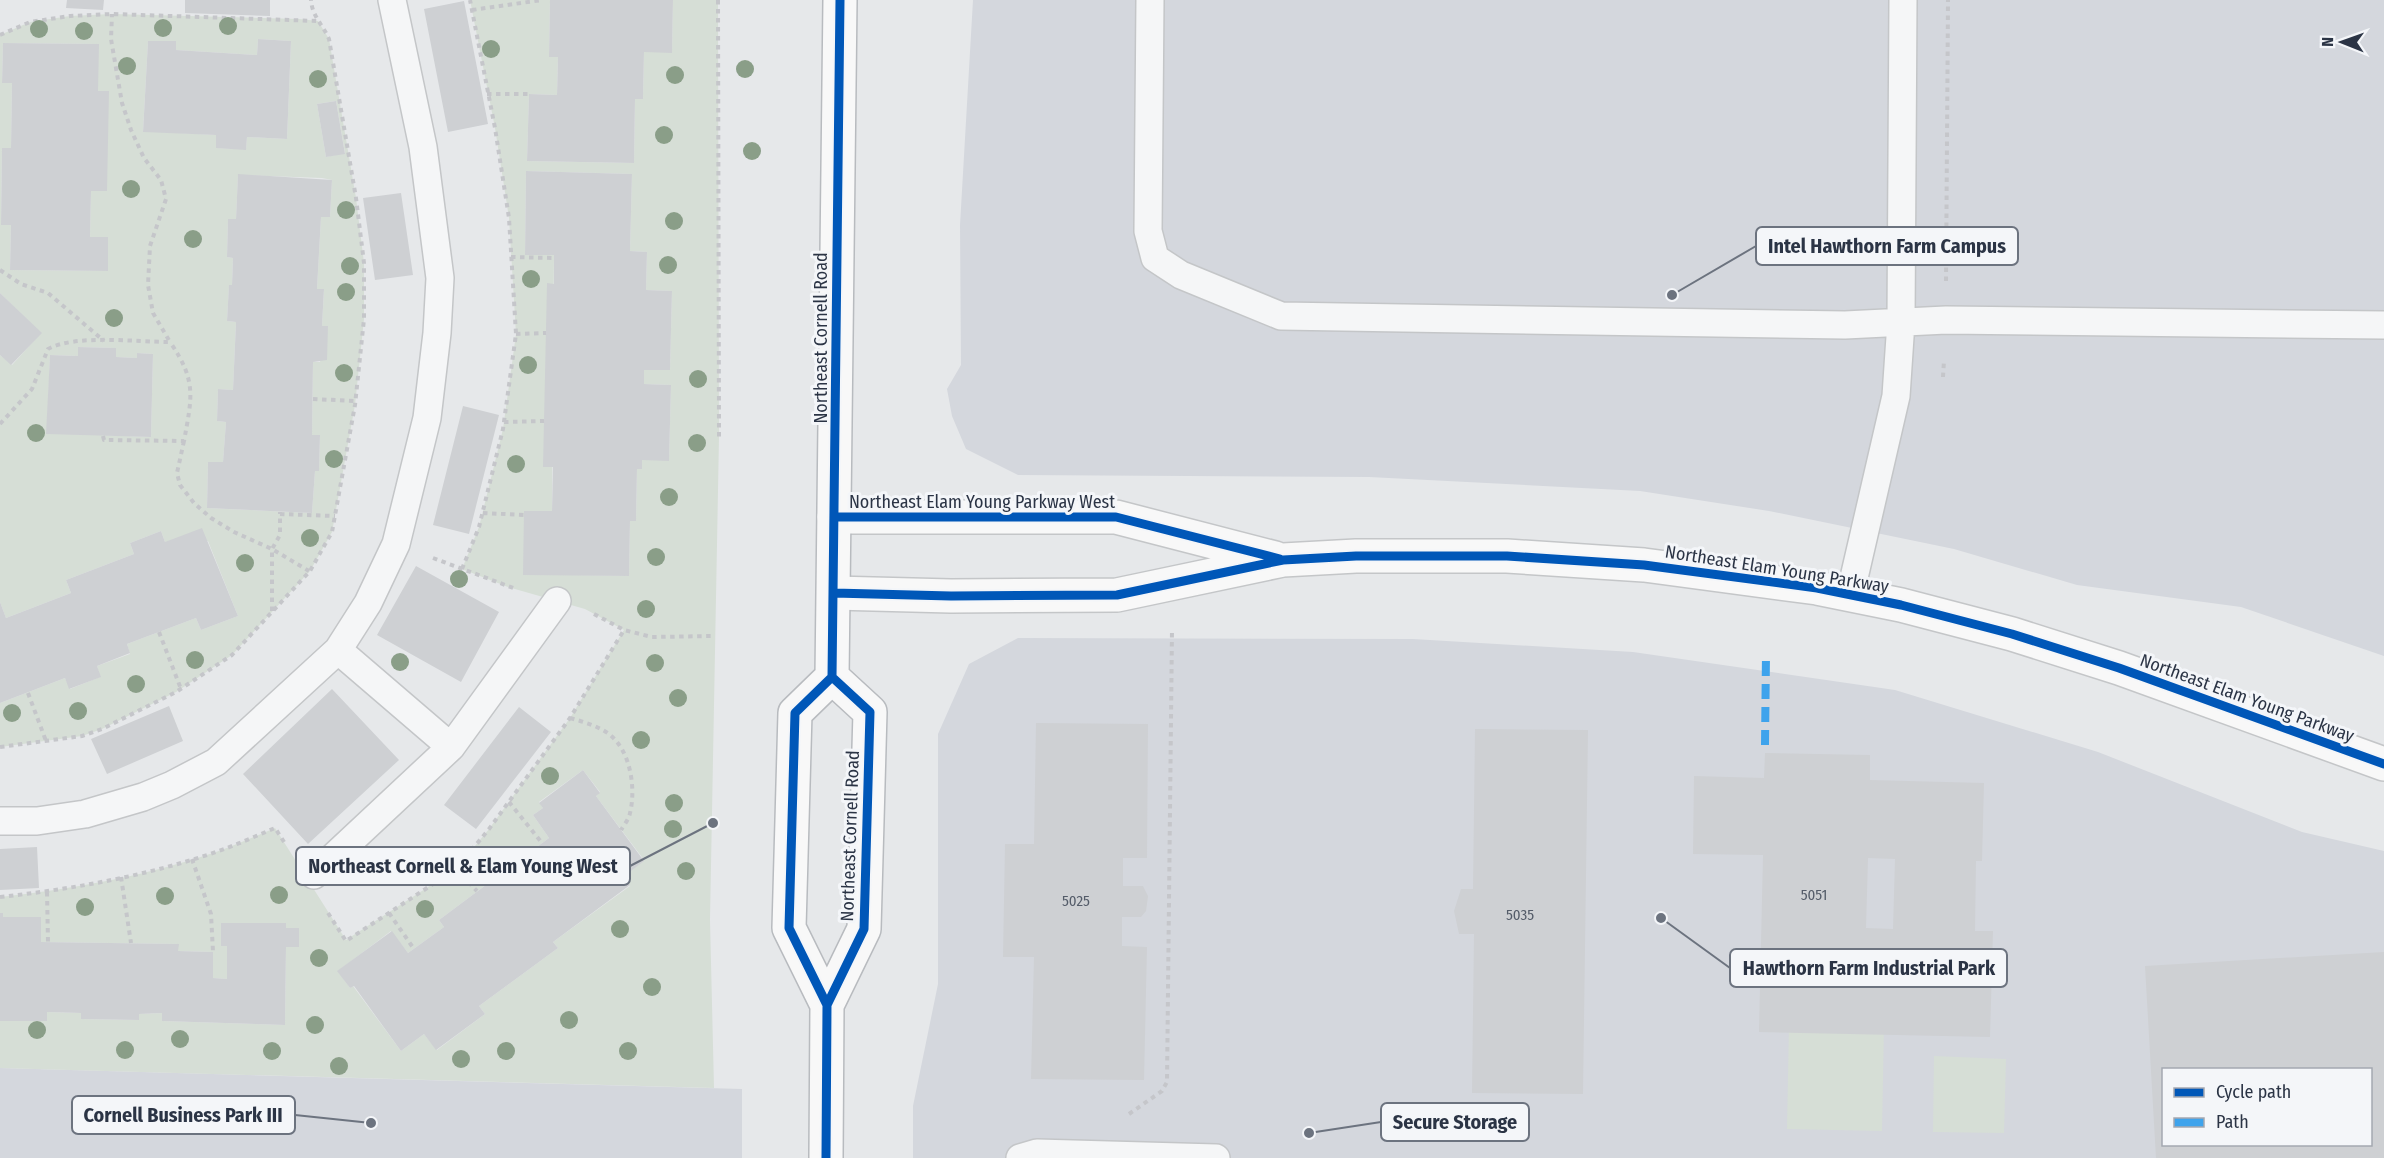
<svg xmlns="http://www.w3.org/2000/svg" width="2384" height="1158" font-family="'Fira Sans Condensed',sans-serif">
	<rect width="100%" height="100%" fill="#e6e8ea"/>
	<!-- built -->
	<path fill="#d4d7dd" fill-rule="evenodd" d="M 973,0 L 2384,0 L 2384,656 L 2241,607 L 2077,585 L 1954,549 L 1769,511 L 1640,491 L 1369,477 L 1018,475 L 966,449 L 952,416 L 947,389 L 961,365 L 960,225 Z
		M 1018,638 L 1413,639 L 1633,652 L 1895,690 L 2098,752 L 2302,832 L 2384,851 L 2384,1158 L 913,1158 L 913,1106 L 938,984 L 938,734 L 969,664 ZM 2164,1070 L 2370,1070 L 2370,1144 L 2164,1144 Z
		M 0,1068 L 742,1089 L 742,1158 L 0,1158 Z"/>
	<!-- green -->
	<path fill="#d6ded6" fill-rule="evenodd" d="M 470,0 L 550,0 L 549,56 L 558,57 L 557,95 L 529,94 L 527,161 L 634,163 L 635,99 L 643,99 L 644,52 L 672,52 L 673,0 L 718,0 L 719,437 L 710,920 L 714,1088 L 0,1068 L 0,1021 L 47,1021 L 47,1012 L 81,1013 L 81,1019 L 139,1020 L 139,1014 L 162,1013 L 162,1021 L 285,1025 L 286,947 L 299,947 L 299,929 L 286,928 L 286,923 L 221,923 L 221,946 L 227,946 L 227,979 L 213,978 L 213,952 L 178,951 L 178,944 L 41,942 L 40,917 L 3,917 L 0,913 L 0,897 C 73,889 146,876 216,852 C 236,845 256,836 275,828 L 346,940 L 456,869 L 489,829 L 570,718 L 624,630 L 585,609 L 508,587 L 462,569 L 479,527 L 503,429 L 516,334 L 509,218 L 495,128 ZM 526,171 L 632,174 L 630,251 L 647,252 L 646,290 L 672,291 L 670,370 L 644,370 L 644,384 L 671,385 L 669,460 L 642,460 L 642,469 L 637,469 L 636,521 L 630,521 L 629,576 L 523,574 L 552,511 L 554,255 L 525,254 ZM 583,770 L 600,792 L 596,796 L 644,860 L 623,877 L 630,886 L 553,942 L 558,948 L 479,1006 L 485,1014 L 437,1050 L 424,1034 L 401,1051 L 353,986 L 350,988 L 338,971 L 391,931 L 408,953 L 444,927 L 439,920 L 549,838 L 533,815 L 543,808 L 539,802 Z
		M 112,14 L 299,19 L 318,21 L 329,39 L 356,198 L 364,263 L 364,319 L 355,405 L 332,532 L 310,571 L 232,655 L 176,692 L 102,729 L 82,736 L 0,747 L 0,703 L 65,678 L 70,689 L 100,677 L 97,666 L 130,654 L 127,644 L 196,618 L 201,630 L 238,616 L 208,541 L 165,542 L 161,531 L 130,543 L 134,554 L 66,580 L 71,593 L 6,618 L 0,602 L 0,355 L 12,365 L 41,333 L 0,293 L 0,35 L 30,22 L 70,16 ZM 258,39 L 291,41 L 287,139 L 247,137 L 246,149 L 216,148 L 216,135 L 143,131 L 148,41 L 176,41 L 176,50 L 257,55 ZM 3,43 L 98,44 L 98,91 L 107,191 L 91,191 L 90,237 L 108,237 L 108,271 L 10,270 L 11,225 L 1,225 L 2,148 L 11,148 L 12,83 L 2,83 ZM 336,101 L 345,153 L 326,157 L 317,104 ZM 238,175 L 322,178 L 332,180 L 330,217 L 321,217 L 317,289 L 324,290 L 322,326 L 328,326 L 320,362 L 313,362 L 312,435 L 320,436 L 319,470 L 315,471 L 312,513 L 207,508 L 208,462 L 223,462 L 226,422 L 217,421 L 218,389 L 233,390 L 236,322 L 227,321 L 229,286 L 232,285 L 233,258 L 227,257 L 228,219 L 236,219 ZM 78,347 L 115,348 L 116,357 L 137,358 L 137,353 L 153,354 L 151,437 L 47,433 L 50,355 L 78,356 Z
		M 1789,1024 L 1884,1026 L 1882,1131 L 1787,1129 Z
		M 1934,1056 L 2006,1059 L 2004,1133 L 1933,1132 Z"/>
	<!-- building -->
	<path fill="#ced0d3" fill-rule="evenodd" d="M 67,0 L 104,0 L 103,10 L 66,8 Z
		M 185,0 L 270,0 L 270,16 L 185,13 Z
		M 550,0 L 673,0 L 672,53 L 644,52 L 643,99 L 635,99 L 634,163 L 527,161 L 529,94 L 557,95 L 558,57 L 549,57 Z
		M 464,1 L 488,124 L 448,132 L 424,9 Z
		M 258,39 L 291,41 L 287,139 L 247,137 L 246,150 L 216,148 L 216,135 L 143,132 L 148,41 L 176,41 L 176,50 L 257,55 Z
		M 3,43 L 99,44 L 98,91 L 109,91 L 107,191 L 91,191 L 90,237 L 108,237 L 108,271 L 10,270 L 11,225 L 1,225 L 2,148 L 11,148 L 12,83 L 2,83 Z
		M 336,101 L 345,154 L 326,157 L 317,104 Z
		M 526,171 L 632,174 L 630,251 L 647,252 L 646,290 L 672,291 L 670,370 L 644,370 L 644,384 L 671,385 L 669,461 L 642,460 L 642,469 L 637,469 L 636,521 L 630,521 L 629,576 L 523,575 L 524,511 L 552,511 L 553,467 L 543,467 L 547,283 L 554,284 L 554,255 L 525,255 Z
		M 238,174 L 332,180 L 330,217 L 321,217 L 317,289 L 324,289 L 322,326 L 328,326 L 327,360 L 313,362 L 312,435 L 320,435 L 319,471 L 315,471 L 312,513 L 207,508 L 208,462 L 223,462 L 226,422 L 217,421 L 218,389 L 233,390 L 236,322 L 227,321 L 229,285 L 232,285 L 233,258 L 227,257 L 228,219 L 236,219 Z
		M 401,193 L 413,275 L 375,280 L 363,198 Z
		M 0,293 L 42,333 L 11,365 L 0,355 Z
		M 78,347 L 116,348 L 116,357 L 137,358 L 137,353 L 153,354 L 151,437 L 46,434 L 50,355 L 78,356 Z
		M 463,406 L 499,415 L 469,534 L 433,525 Z
		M 202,528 L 238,616 L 201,630 L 196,618 L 127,644 L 130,653 L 97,666 L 101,677 L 69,689 L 65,678 L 0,703 L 0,602 L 6,618 L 71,593 L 66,580 L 134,554 L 130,543 L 161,531 L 165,542 Z
		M 416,566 L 499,612 L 461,682 L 377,635 Z
		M 332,689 L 399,760 L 308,844 L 243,774 Z
		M 169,706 L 183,741 L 107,774 L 91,739 Z
		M 519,707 L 551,732 L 476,829 L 444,805 Z
		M 1036,723 L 1148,724 L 1147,858 L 1123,858 L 1123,886 L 1143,886 L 1148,896 L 1146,911 L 1141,917 L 1122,917 L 1122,946 L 1147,947 L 1144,1080 L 1031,1079 L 1034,957 L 1003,957 L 1005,844 L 1034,844 Z
		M 1475,729 L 1588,730 L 1583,1094 L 1472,1093 L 1474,934 L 1459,934 L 1454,911 L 1461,889 L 1473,889 Z
		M 1765,753 L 1870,755 L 1870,780 L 1984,783 L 1982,861 L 1976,861 L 1975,931 L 1993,931 L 1990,1037 L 1759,1032 L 1763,855 L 1693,854 L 1694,776 L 1764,778 ZM 1868,858 L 1895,859 L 1893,929 L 1866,928 Z
		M 583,770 L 600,793 L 596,796 L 644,861 L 623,877 L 630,885 L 553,942 L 558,948 L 479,1006 L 485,1014 L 436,1050 L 424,1034 L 401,1051 L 354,986 L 350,988 L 337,971 L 392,931 L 408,953 L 444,927 L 439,920 L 549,838 L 533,815 L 543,808 L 539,803 Z
		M 37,847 L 39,888 L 0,890 L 0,849 Z
		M 0,913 L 3,913 L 3,917 L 41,917 L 41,942 L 179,944 L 178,951 L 213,952 L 213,978 L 227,979 L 227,946 L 221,946 L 221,923 L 286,923 L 286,928 L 299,928 L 299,947 L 286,947 L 285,1025 L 162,1021 L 162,1013 L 139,1014 L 139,1020 L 81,1019 L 81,1013 L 47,1012 L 47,1021 L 0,1021 Z
		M 2384,952 L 2384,1158 L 2156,1158 L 2145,966 ZM 2164,1070 L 2370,1070 L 2370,1144 L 2164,1144 Z"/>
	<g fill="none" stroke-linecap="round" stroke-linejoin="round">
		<defs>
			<path id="lane" d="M 1150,0 L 1148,231 L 1155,258 L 1181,275 L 1281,316 L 1845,325 L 1946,320 L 2384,325
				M 1850,595 L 1896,396 L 1901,322 L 1903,0
				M 338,650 L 451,747
				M 0,821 L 37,821 L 85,814 L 143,797 L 172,785 L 216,762 L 338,650 L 368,603 L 396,544 L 427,418 L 437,333 L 440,278 L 423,147 L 392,0
				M 314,875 L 451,747 L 557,601
				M 1020,1158 L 1037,1153 L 1216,1158"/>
			<path id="secondary" d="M 834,517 L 1116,517 L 1275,558
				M 834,593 L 951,596 L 1117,595 L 1283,560 L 1356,556 L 1507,556 L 1644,565 L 1817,588 L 1901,605 L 2012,634 L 2119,668 L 2384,764"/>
			<path id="highway" d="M 827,1005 L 864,929 L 870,712 L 832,677
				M 826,1158 L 827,1005 L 789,928 L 795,713 L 832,677 L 840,0"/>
		</defs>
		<!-- lane casing -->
		<use href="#lane" stroke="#c4c6c8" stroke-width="30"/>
		<!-- secondary casing -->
		<use href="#secondary" stroke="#c4c6c8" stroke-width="36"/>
		<!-- highway casing -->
		<use href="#highway" stroke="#b8bbbf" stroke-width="36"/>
		<!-- path -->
		<path stroke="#c5c6ca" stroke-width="4" stroke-dasharray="4.5 4.5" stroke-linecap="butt" d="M 718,0 L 719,437
			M 472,10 L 542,0
			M 0,35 L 30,22 L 70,16 L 112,14 L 318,21
			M 487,94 L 529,94
			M 511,257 L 554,258
			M 0,270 L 21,284 L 48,293 L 104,341
			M 1946,281 L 1948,0
			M 516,334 L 546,333
			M 1943,377 L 1944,360
			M 313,399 L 355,401
			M 504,422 L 544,421
			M 0,424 L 32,389 L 48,349 C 75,334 137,342 170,342 L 153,313 L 148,285 L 150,246 L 166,199 L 161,180 L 144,158 L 131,130 L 122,103 L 111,39 L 112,14
			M 103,436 L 104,440 L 184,441 C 192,397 197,381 170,342
			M 184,441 L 177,473 L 180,485 L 194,503 L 211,518 L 234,532 L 272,549 L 309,571
			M 483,513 L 524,515
			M 280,514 L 335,516
			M 433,558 L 516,589
			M 462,569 L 479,527 L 503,429 L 516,334 L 509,218 L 495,128 L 470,0
			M 272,611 L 272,549 L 280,535 L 280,512
			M 594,614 L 624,630 L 652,637 L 713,636
			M 159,632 L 181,689
			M 28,693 L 46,741
			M 570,718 C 584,722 598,726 609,734 C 631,751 636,789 630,813 C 629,819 624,825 621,830
			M 0,747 L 82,736 L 102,729 L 176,692 L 232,655 L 310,571 L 332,532 L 355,405 L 364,319 L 364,263 L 356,198 L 329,39 C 323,25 312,16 311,0
			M 509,802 L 542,843
			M 192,859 L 211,914 L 213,952
			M 456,869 L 477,891
			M 121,877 L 131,943
			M 47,892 L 48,942
			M 0,897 C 73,889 146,876 216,852 C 236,845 256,836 275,828 L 286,845
			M 328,913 L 346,941 L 456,869 L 489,829 L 570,718 L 624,630
			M 389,913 L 414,949
			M 1129,1114 L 1162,1091 L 1167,1082 L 1172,629"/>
		<!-- lane -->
		<use href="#lane" stroke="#f5f6f7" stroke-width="27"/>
		<!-- secondary -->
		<use href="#secondary" stroke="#f8f8f8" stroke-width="33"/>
		<!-- highway -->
		<use href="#highway" stroke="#f8f8f8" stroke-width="33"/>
		<!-- quiet -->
		<path stroke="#3ea3ec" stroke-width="8" stroke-dasharray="15 8" stroke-linecap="butt" d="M 1765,745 L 1766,654"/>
		<defs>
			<path id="cycleway" d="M 834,517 L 1116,517 L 1280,559
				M 834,593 L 951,596 L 1117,595 L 1283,560 L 1356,556 L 1507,556 L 1644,565 L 1817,588 L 1901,605 L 2012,634 L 2119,668 L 2384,764
				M 827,1005 L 864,929 L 870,712 L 832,677
				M 826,1158 L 827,1005 L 789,928 L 795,713 L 832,677 L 840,0"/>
		</defs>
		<!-- cycleway casing -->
		<use href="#cycleway" stroke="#f4f6f9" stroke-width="13"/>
		<!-- cycleway -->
		<use href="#cycleway" stroke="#0057b8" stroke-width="9"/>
	</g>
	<!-- trees -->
	<g fill="#8a9e88">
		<circle cx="228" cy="26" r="9"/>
		<circle cx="163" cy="28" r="9"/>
		<circle cx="39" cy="29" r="9"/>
		<circle cx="84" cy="31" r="9"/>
		<circle cx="491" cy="49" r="9"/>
		<circle cx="127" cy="66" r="9"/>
		<circle cx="745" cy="69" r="9"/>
		<circle cx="675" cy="75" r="9"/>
		<circle cx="318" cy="79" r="9"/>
		<circle cx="664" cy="135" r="9"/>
		<circle cx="752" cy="151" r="9"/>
		<circle cx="131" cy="189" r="9"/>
		<circle cx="346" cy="210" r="9"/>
		<circle cx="674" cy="221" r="9"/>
		<circle cx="193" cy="239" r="9"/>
		<circle cx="668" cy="265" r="9"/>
		<circle cx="350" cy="266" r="9"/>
		<circle cx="531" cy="279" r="9"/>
		<circle cx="346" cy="292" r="9"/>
		<circle cx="114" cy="318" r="9"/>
		<circle cx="528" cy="365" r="9"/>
		<circle cx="344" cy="373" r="9"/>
		<circle cx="698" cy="379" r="9"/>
		<circle cx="36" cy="433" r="9"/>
		<circle cx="697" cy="443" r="9"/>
		<circle cx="334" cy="459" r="9"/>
		<circle cx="516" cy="464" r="9"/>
		<circle cx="669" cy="497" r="9"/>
		<circle cx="310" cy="538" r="9"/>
		<circle cx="656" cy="557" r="9"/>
		<circle cx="245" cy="563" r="9"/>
		<circle cx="459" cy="579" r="9"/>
		<circle cx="646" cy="609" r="9"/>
		<circle cx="195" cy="660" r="9"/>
		<circle cx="400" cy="662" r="9"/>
		<circle cx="655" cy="663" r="9"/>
		<circle cx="136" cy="684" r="9"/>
		<circle cx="678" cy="698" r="9"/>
		<circle cx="78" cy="711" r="9"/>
		<circle cx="12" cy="713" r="9"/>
		<circle cx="641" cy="740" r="9"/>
		<circle cx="550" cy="776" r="9"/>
		<circle cx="674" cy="803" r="9"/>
		<circle cx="673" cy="829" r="9"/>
		<circle cx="686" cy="871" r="9"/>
		<circle cx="279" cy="895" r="9"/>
		<circle cx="165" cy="896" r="9"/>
		<circle cx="85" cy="907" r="9"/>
		<circle cx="425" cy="909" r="9"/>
		<circle cx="620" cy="929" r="9"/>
		<circle cx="319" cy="958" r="9"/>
		<circle cx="652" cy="987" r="9"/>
		<circle cx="569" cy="1020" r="9"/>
		<circle cx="315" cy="1025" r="9"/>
		<circle cx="37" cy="1030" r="9"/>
		<circle cx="180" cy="1039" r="9"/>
		<circle cx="125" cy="1050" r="9"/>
		<circle cx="272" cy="1051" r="9"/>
		<circle cx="506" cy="1051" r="9"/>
		<circle cx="628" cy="1051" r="9"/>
		<circle cx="461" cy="1059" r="9"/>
		<circle cx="339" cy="1066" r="9"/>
	</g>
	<g text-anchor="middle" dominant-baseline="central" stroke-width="6" stroke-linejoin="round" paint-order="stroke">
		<!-- number labels -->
		<g font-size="15" fill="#545c69">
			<text x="1814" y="895">5051</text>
			<text x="1076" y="901">5025</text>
			<text x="1520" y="915">5035</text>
		</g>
		<!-- street labels -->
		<g font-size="18" fill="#2b3445" stroke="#f4f6f9">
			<text transform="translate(821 338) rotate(-90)">Northeast Cornell Road</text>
			<text x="982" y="502">Northeast Elam Young Parkway West</text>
			<text transform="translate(1777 569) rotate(9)">Northeast Elam Young Parkway</text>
			<text transform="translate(2247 698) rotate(20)">Northeast Elam Young Parkway</text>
			<text transform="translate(850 836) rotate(-88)">Northeast Cornell Road</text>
		</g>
	</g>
	<!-- callouts -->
	<path fill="none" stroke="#6c737f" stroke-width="2" d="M1672 295L1756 246M713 823L630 866M1661 918L1730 968M371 1123L295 1115M1309 1133L1381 1122"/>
	<g fill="#6c737f" stroke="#f4f6f9" stroke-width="2">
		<circle cx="1672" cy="295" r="6"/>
		<circle cx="713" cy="823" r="6"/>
		<circle cx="1661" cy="918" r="6"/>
		<circle cx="371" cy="1123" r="6"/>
		<circle cx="1309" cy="1133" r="6"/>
	</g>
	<g fill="#f4f6f9" stroke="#6c737f" stroke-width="2">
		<rect x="1756" y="227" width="262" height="38" rx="6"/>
		<rect x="296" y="847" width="334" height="38" rx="6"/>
		<rect x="1730" y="949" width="277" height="38" rx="6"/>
		<rect x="72" y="1096" width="223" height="38" rx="6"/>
		<rect x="1381" y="1103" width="148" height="38" rx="6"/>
	</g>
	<g font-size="20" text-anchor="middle" font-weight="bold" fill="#2b3445">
		<text x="1887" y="253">Intel Hawthorn Farm Campus</text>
		<text x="463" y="873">Northeast Cornell &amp; Elam Young West</text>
		<text x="1869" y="975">Hawthorn Farm Industrial Park</text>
		<text x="183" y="1122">Cornell Business Park III</text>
		<text x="1455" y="1129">Secure Storage</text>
	</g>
	<!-- legend -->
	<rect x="2162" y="1068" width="210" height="78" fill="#f4f6f9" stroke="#a4a8b1" stroke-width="1.5"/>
	<rect x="2174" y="1088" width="30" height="9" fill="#0057b8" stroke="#a4a8b1" stroke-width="1.5"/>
	<text x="2216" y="1098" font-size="18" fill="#2b3445">Cycle path</text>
	<rect x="2174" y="1118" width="30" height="9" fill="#3ea3ec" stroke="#a4a8b1" stroke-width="1.5"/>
	<text x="2216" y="1128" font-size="18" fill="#2b3445">Path</text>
	<!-- north arrow -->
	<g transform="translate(2342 42) rotate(271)" stroke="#f4f6f9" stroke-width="4.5" paint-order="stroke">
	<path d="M0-4.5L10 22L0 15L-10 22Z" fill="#2b3445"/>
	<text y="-9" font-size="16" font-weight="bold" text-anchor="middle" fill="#2b3445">N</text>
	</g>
</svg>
